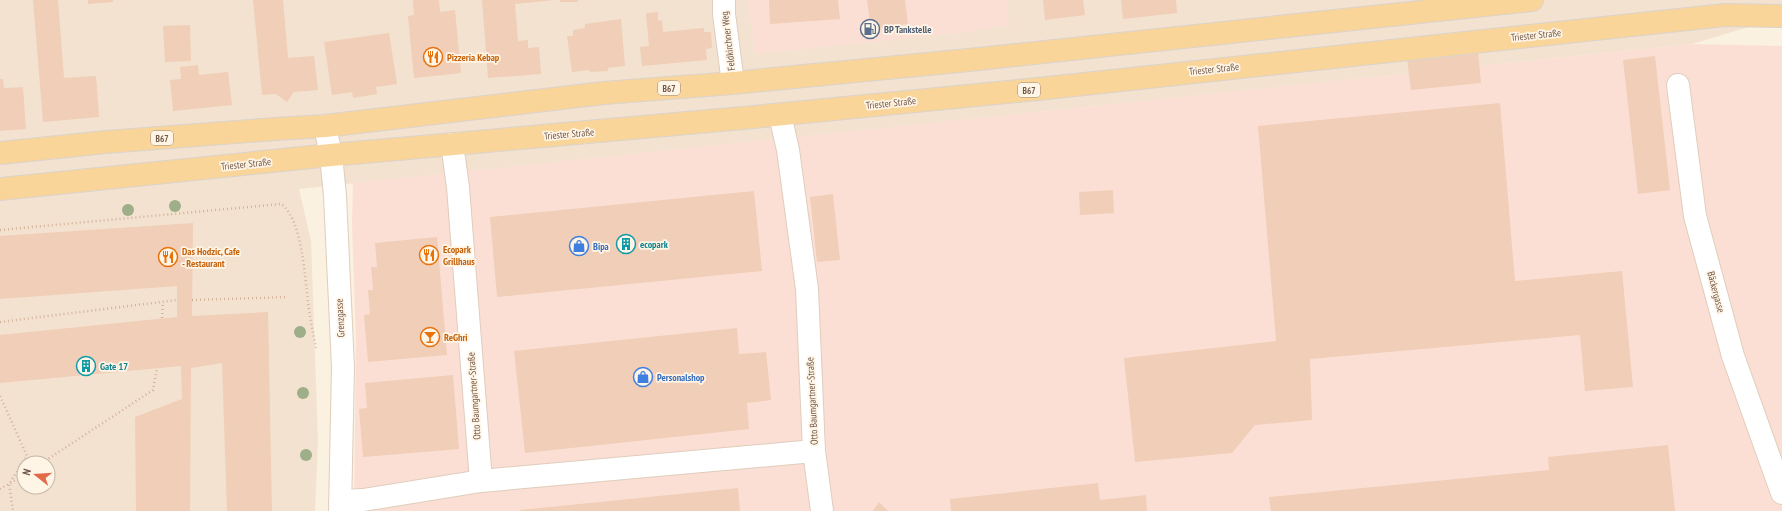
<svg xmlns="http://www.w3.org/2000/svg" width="1782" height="511" font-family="'PT Sans Narrow',sans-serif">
	<rect width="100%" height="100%" fill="#fbf1e0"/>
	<!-- residential -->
	<path fill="#f3e2cf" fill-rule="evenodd" d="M 0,0 L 1782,0 L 1782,17 L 1692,44 L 299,189 L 311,241 L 318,441 L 315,511 L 0,511 ZM 24,463 L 48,463 L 48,487 L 24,487 Z"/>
	<!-- commercial -->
	<path fill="#fcdfd4" d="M 748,0 L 1006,0 L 1009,25 L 967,32 L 755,54 Z
		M 1692,44 L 1782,46 L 1782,511 L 354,511 L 356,342 L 352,224 L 353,183 Z"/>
	<!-- building -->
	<path fill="#f0ceb8" d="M 33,0 L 58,0 L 64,78 L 96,76 L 99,117 L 43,122 Z
		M 88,0 L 113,0 L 113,2 L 88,4 Z
		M 253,0 L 283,0 L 288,58 L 314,56 L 318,90 L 294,92 L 287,102 L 276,94 L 262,95 Z
		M 413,0 L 439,0 L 440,12 L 455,10 L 461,73 L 414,78 L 408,16 L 414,15 Z
		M 482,0 L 555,0 L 515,4 L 518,41 L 528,40 L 528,48 L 539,47 L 541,74 L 488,78 Z
		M 560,0 L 578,0 L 578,2 L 560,2 Z
		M 769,0 L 838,0 L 840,19 L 770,24 Z
		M 867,0 L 905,0 L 908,24 L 871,29 Z
		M 1043,0 L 1083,0 L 1085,15 L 1045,20 Z
		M 1121,0 L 1176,0 L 1177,13 L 1123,19 Z
		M 658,12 L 658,21 L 662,20 L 663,32 L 704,28 L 704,32 L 711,32 L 712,48 L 706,49 L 707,60 L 642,66 L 640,47 L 649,46 L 646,13 Z
		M 621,19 L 625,66 L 608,68 L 608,71 L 590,72 L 589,70 L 572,72 L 567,36 L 573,36 L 573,30 L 585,28 L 585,24 Z
		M 190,25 L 191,61 L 165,62 L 163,26 Z
		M 389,33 L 397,84 L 376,87 L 377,94 L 353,98 L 352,92 L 332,95 L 324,42 Z
		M 1478,52 L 1481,83 L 1411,90 L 1407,59 Z
		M 1655,56 L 1670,190 L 1638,194 L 1623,60 Z
		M 198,65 L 199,75 L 228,72 L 232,105 L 173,111 L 170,80 L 181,79 L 180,67 Z
		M 0,79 L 3,79 L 4,88 L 23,87 L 26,129 L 0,131 Z
		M 1500,103 L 1515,281 L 1622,271 L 1633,387 L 1585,391 L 1580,335 L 1310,359 L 1312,420 L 1255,425 L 1232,453 L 1135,462 L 1124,358 L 1276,341 L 1258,126 Z
		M 1113,190 L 1114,213 L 1080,215 L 1079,192 Z
		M 754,191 L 762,271 L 497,297 L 490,217 Z
		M 833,194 L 840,260 L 817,262 L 810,197 Z
		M 193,223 L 192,316 L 268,312 L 272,511 L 227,511 L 222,363 L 191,368 L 190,511 L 136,511 L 135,417 L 182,399 L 181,366 L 0,383 L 0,335 L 177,317 L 177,286 L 0,299 L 0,236 Z
		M 437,237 L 447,355 L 368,362 L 364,315 L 370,314 L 368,290 L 373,290 L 371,267 L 377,267 L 375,243 Z
		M 737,328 L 739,354 L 766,352 L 771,400 L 747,403 L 749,429 L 525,453 L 514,351 Z
		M 453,375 L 459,449 L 363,457 L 359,409 L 367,408 L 365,383 Z
		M 1668,445 L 1675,511 L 1271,511 L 1269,497 L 1549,470 L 1548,457 Z
		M 1098,483 L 1100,500 L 1146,495 L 1147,511 L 951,511 L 950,499 Z
		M 738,488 L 740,511 L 520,511 L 520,510 Z
		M 879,502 L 888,511 L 873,511 Z"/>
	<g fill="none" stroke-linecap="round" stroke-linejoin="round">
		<defs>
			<path id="minor" d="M 724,0 L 724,14 L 733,83
				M 1678,85 L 1695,216 L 1733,356 L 1782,493
				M 325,126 L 331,155 L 335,196 L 343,367 L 340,511
				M 452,144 L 458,187 L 481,481
				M 814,451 L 822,511
				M 340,501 L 363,500 L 481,481 L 814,451 L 807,289 L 788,150 L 780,115"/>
			<path id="major" d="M 0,153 L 106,142 L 275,129 L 325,126 L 604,93 L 733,83 L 969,60 L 1532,0
				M 0,189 L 331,155 L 743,118 L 1038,89 L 1725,15 L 1782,16"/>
		</defs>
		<!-- minor casing -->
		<use href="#minor" stroke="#dfcdbd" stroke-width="24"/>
		<!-- major casing -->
		<use href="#major" stroke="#dad3cf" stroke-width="24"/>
		<!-- path -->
		<path stroke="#d4b29c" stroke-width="2.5" stroke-dasharray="1 3" stroke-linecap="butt" d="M 0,230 L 281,204 C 302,218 305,278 308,302 C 310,318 313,333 316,348
			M 192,300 L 288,297
			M 162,318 L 163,302
			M 0,322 L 177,300
			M 0,396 L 27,456 L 9,484 L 13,511
			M 42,463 L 153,390 L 157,368
			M 0,489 L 24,475"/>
		<!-- minor -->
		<use href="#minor" stroke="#fff" stroke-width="22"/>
		<!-- major -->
		<use href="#major" stroke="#f9d599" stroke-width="22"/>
	</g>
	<!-- trees -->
	<g fill="#9eae89">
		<circle cx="175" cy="206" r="6"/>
		<circle cx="128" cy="210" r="6"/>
		<circle cx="300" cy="332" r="6"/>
		<circle cx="303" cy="393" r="6"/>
		<circle cx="306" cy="455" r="6"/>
	</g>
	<!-- icons -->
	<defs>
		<symbol id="fuel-ring" viewBox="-11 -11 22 22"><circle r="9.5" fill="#fff5e6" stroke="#5c6f8a" stroke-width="1.5"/><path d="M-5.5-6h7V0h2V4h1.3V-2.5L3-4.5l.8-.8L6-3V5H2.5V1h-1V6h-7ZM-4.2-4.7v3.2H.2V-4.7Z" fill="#5c6f8a"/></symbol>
		<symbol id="restaurant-ring" viewBox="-11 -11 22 22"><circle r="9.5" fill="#fff5e6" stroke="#e8710a" stroke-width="1.5"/><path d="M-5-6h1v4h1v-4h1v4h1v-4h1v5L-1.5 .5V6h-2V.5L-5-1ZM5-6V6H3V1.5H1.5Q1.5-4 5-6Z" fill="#e8710a"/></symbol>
		<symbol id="building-ring" viewBox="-11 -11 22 22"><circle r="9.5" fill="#fff5e6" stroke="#0f9aa8" stroke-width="1.5"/><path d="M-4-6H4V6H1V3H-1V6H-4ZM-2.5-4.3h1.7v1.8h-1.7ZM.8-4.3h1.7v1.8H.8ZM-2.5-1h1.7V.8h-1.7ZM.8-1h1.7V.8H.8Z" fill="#0f9aa8"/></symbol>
		<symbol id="shop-ring" viewBox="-11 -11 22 22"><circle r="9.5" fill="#fff5e6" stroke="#3f7fe0" stroke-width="1.5"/><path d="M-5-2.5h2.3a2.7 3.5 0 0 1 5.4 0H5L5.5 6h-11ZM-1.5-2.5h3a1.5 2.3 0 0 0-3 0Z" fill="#3f7fe0"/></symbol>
		<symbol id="bar-ring" viewBox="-11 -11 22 22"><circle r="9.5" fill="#fff5e6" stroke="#e8710a" stroke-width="1.5"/><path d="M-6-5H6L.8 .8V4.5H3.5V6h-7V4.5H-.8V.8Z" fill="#e8710a"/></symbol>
	</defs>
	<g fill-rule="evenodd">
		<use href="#fuel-ring" x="859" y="18" width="22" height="22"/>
		<use href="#restaurant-ring" x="422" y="46" width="22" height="22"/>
		<use href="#building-ring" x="615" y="233" width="22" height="22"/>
		<use href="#shop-ring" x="568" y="235" width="22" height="22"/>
		<use href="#restaurant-ring" x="418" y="244" width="22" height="22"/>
		<use href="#restaurant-ring" x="157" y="246" width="22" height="22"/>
		<use href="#bar-ring" x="419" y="326" width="22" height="22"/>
		<use href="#building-ring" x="75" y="355" width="22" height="22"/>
		<use href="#shop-ring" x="632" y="366" width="22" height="22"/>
	</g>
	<g text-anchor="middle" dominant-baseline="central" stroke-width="3.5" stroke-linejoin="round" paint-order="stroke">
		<!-- shield labels -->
		<g fill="#fff5e6" stroke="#9c8677" stroke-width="1">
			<rect x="658" y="81" width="22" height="14" rx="3"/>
			<rect x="1018" y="83" width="22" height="14" rx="3"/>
			<rect x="151" y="131" width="22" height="14" rx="3"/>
		</g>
		<g font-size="9" font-weight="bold" fill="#715748">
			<text x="669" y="88">B67</text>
			<text x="1029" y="90">B67</text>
			<text x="162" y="138">B67</text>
		</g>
		<!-- service labels -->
		<g font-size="10" font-weight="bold" fill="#4e5e75" stroke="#fff5e6" text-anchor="start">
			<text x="884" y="29">BP Tankstelle</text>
		</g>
		<!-- street labels -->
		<g font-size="10" fill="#715748" stroke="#fff5e6">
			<text transform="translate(1536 35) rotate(-6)">Triester Straße</text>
			<text transform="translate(728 41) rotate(-97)">Feldkirchner Weg</text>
			<text transform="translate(1214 69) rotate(-6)">Triester Straße</text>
			<text transform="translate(891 103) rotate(-6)">Triester Straße</text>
			<text transform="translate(569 134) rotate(-5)">Triester Straße</text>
			<text transform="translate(246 164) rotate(-6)">Triester Straße</text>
			<text transform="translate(1716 292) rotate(75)">Bäckergasse</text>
			<text transform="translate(340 318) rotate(-93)">Grenzgasse</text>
			<text transform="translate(474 396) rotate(-94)">Otto Baumgartner-Straße</text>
			<text transform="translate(812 401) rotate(-93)">Otto Baumgartner-Straße</text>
		</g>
		<!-- food labels -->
		<g font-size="10" font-weight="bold" fill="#c56008" stroke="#fff5e6" text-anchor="start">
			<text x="447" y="57">Pizzeria Kebap</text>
			<text x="443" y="249">Ecopark<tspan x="443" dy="12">Grillhaus</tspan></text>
			<text x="182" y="251">Das Hodzic, Cafe<tspan x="182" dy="12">- Restaurant</tspan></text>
			<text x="444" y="337">ReGhri</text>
		</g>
		<!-- culture labels -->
		<g font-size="10" font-weight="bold" fill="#0d838f" stroke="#fff5e6" text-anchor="start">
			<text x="640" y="244">ecopark</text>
			<text x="100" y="366">Gate 17</text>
		</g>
		<!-- shop labels -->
		<g font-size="10" font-weight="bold" fill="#366cbe" stroke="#fff5e6" text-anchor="start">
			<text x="593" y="246">Bipa</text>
			<text x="657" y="377">Personalshop</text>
		</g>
	</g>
	<!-- north arrow -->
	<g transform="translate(36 475) rotate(287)"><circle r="19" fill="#fff5e6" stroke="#c6b6a7"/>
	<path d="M0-3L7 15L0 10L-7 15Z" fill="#e36947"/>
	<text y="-6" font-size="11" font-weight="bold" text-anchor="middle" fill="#715748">N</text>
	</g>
</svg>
